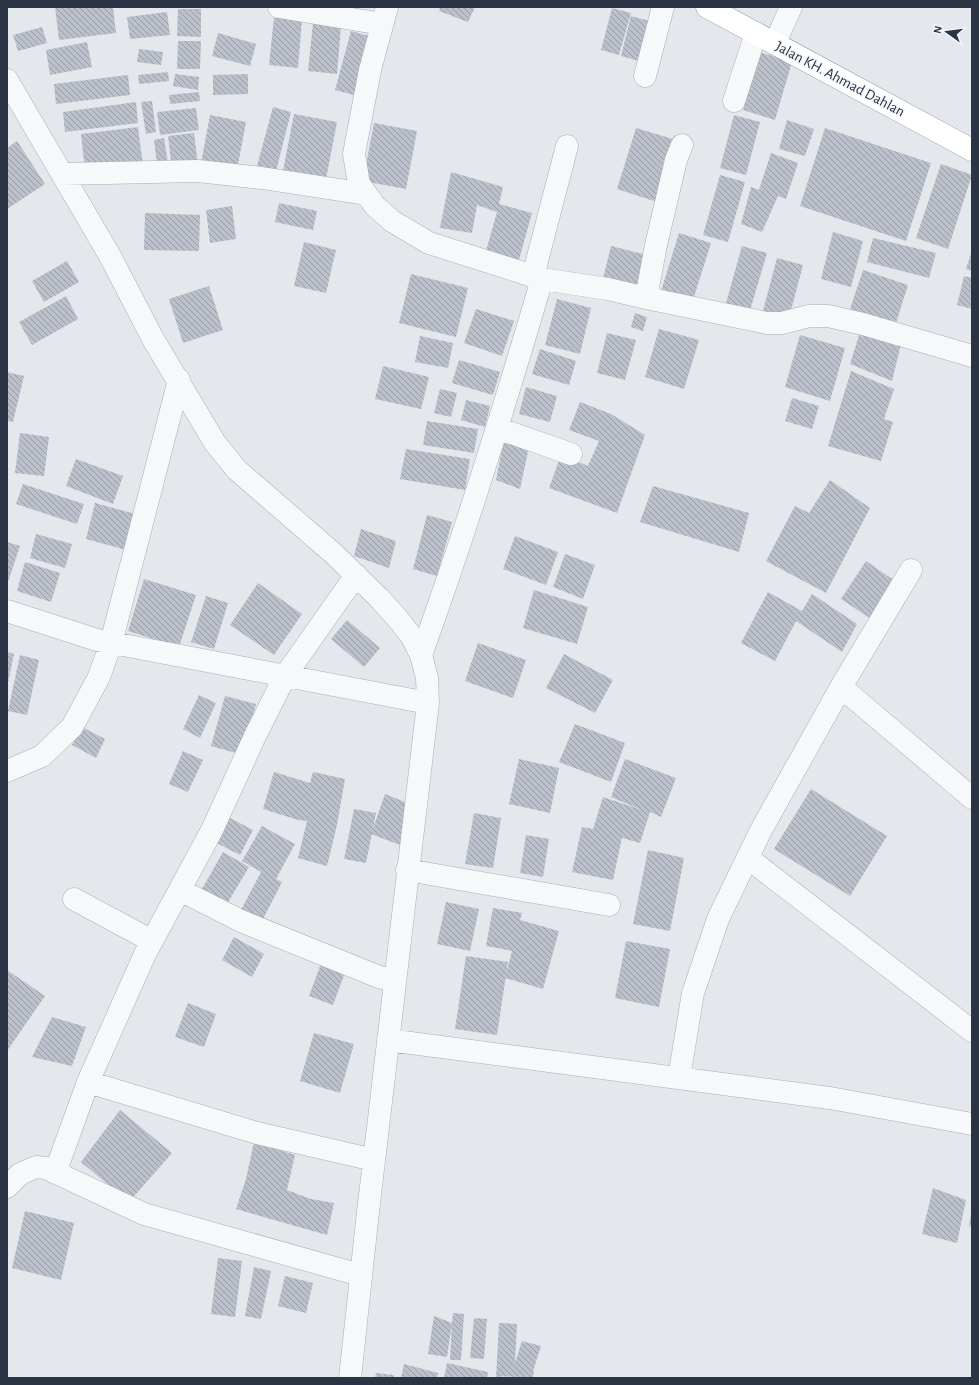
<svg xmlns="http://www.w3.org/2000/svg" width="979" height="1385" font-family="'Alegreya Sans',sans-serif">
	<defs>
		<pattern id="building-back-hatch" width="6" height="6" patternUnits="userSpaceOnUse"><rect width="6" height="6" fill="#bbc0ca"/><path d="M-1 5l2 2M0 0l6 6M5-1l2 2" fill="none" stroke="#989da6"/></pattern>
	</defs>
	<rect width="100%" height="100%" fill="#e4e7ec"/>
	<!-- building -->
	<path fill="url(#building-back-hatch)" d="M 55,7 L 113,7 L 116,33 L 59,40 Z
		M 440,7 L 475,7 L 468,22 L 439,11 Z
		M 612,8 L 631,13 L 619,55 L 601,50 Z
		M 178,9 L 201,9 L 201,37 L 177,36 Z
		M 167,12 L 170,35 L 130,39 L 127,17 Z
		M 631,16 L 657,23 L 646,63 L 621,56 Z
		M 274,17 L 302,20 L 298,68 L 269,65 Z
		M 313,23 L 341,26 L 337,74 L 308,71 Z
		M 42,27 L 47,43 L 18,51 L 13,35 Z
		M 351,31 L 369,36 L 354,95 L 335,90 Z
		M 218,33 L 256,44 L 250,66 L 212,56 Z
		M 178,41 L 201,41 L 200,69 L 177,69 Z
		M 87,42 L 92,67 L 50,75 L 46,50 Z
		M 139,49 L 163,52 L 161,65 L 137,62 Z
		M 760,52 L 792,62 L 775,120 L 743,110 Z
		M 168,72 L 169,81 L 139,84 L 138,75 Z
		M 175,74 L 199,77 L 198,90 L 173,86 Z
		M 248,74 L 248,94 L 213,95 L 213,75 Z
		M 128,75 L 130,95 L 56,104 L 54,84 Z
		M 199,92 L 200,101 L 170,104 L 169,95 Z
		M 152,101 L 156,132 L 146,134 L 141,102 Z
		M 136,102 L 138,123 L 65,132 L 63,112 Z
		M 273,107 L 291,112 L 276,171 L 257,166 Z
		M 196,108 L 199,130 L 160,135 L 157,112 Z
		M 294,114 L 337,122 L 326,179 L 283,171 Z
		M 210,115 L 246,122 L 237,170 L 201,163 Z
		M 734,115 L 760,122 L 746,175 L 720,168 Z
		M 787,120 L 814,129 L 805,156 L 779,149 Z
		M 374,123 L 417,131 L 406,189 L 363,181 Z
		M 138,127 L 143,165 L 85,172 L 81,134 Z
		M 636,128 L 676,140 L 657,202 L 617,189 Z
		M 825,128 L 931,163 L 906,241 L 800,206 Z
		M 194,133 L 198,165 L 172,169 L 168,136 Z
		M 164,138 L 169,169 L 158,171 L 154,140 Z
		M 17,141 L 45,184 L 7,209 L 7,148 Z
		M 771,153 L 798,163 L 786,199 L 778,196 L 762,232 L 741,224 L 751,187 L 759,190 Z
		M 941,164 L 972,175 L 948,249 L 916,238 Z
		M 451,172 L 503,187 L 499,204 L 532,213 L 519,260 L 486,251 L 497,212 L 477,205 L 472,233 L 440,228 Z
		M 720,175 L 745,182 L 728,242 L 703,235 Z
		M 279,203 L 317,211 L 313,230 L 275,222 Z
		M 232,206 L 236,239 L 210,243 L 206,210 Z
		M 145,213 L 200,215 L 199,251 L 144,250 Z
		M 833,232 L 863,241 L 851,287 L 821,279 Z
		M 679,233 L 711,243 L 693,300 L 661,291 Z
		M 873,238 L 936,253 L 929,278 L 867,262 Z
		M 304,242 L 336,250 L 326,293 L 294,286 Z
		M 611,246 L 651,256 L 642,293 L 602,283 Z
		M 742,246 L 767,253 L 749,314 L 725,307 Z
		M 972,250 L 972,271 L 966,269 Z
		M 777,258 L 803,265 L 789,318 L 763,311 Z
		M 67,261 L 79,282 L 44,302 L 32,281 Z
		M 863,270 L 908,285 L 896,323 L 850,309 Z
		M 411,274 L 468,288 L 456,337 L 399,323 Z
		M 964,276 L 972,278 L 972,309 L 957,305 Z
		M 209,286 L 223,330 L 183,343 L 169,299 Z
		M 66,296 L 78,319 L 32,345 L 19,322 Z
		M 557,299 L 591,308 L 580,354 L 545,345 Z
		M 476,309 L 514,321 L 502,356 L 464,343 Z
		M 635,313 L 647,317 L 643,331 L 631,327 Z
		M 862,326 L 901,344 L 892,381 L 850,364 Z
		M 659,329 L 699,340 L 684,389 L 645,377 Z
		M 607,333 L 636,340 L 625,380 L 597,373 Z
		M 800,335 L 845,348 L 830,401 L 785,387 Z
		M 420,336 L 453,343 L 448,368 L 415,362 Z
		M 540,349 L 576,361 L 569,385 L 532,374 Z
		M 459,360 L 500,372 L 493,395 L 452,383 Z
		M 383,366 L 429,377 L 421,409 L 375,399 Z
		M 851,371 L 894,389 L 884,419 L 893,422 L 881,461 L 828,446 Z
		M 7,372 L 24,376 L 13,422 L 7,421 Z
		M 526,387 L 557,396 L 550,422 L 519,414 Z
		M 440,389 L 457,393 L 451,417 L 434,413 Z
		M 792,398 L 819,406 L 812,429 L 785,421 Z
		M 466,400 L 490,406 L 485,427 L 461,420 Z
		M 580,402 L 611,414 L 645,435 L 617,513 L 549,488 L 561,455 L 588,466 L 599,441 L 569,430 Z
		M 427,421 L 478,429 L 474,453 L 423,445 Z
		M 20,433 L 49,437 L 44,476 L 15,473 Z
		M 504,439 L 529,447 L 520,489 L 496,480 Z
		M 406,449 L 470,459 L 465,490 L 400,479 Z
		M 76,459 L 123,476 L 113,504 L 66,486 Z
		M 830,480 L 870,508 L 826,593 L 766,561 L 795,506 L 809,513 Z
		M 23,484 L 84,504 L 77,524 L 16,504 Z
		M 653,486 L 749,513 L 739,552 L 640,522 Z
		M 95,503 L 139,515 L 130,551 L 86,539 Z
		M 427,515 L 452,522 L 437,576 L 413,569 Z
		M 361,529 L 396,541 L 389,568 L 354,556 Z
		M 36,534 L 72,544 L 65,568 L 30,558 Z
		M 515,536 L 558,552 L 546,585 L 503,569 Z
		M 7,542 L 20,546 L 7,585 Z
		M 565,554 L 595,565 L 583,599 L 553,587 Z
		M 866,561 L 895,581 L 871,619 L 841,599 Z
		M 25,562 L 60,573 L 51,602 L 17,591 Z
		M 144,579 L 196,595 L 179,647 L 128,631 Z
		M 258,583 L 302,614 L 274,655 L 230,625 Z
		M 534,590 L 588,607 L 577,644 L 523,628 Z
		M 768,592 L 802,611 L 812,594 L 857,624 L 842,652 L 796,621 L 775,661 L 741,643 Z
		M 206,596 L 228,603 L 214,649 L 191,642 Z
		M 347,620 L 380,648 L 364,667 L 331,639 Z
		M 478,643 L 526,660 L 513,698 L 465,681 Z
		M 7,652 L 14,654 L 8,683 L 7,683 Z
		M 564,654 L 613,680 L 595,713 L 546,688 Z
		M 20,655 L 39,660 L 27,715 L 8,711 Z
		M 199,695 L 216,703 L 200,738 L 183,729 Z
		M 225,696 L 256,704 L 243,755 L 211,746 Z
		M 575,724 L 625,743 L 611,782 L 559,762 Z
		M 82,727 L 105,739 L 96,758 L 72,745 Z
		M 183,751 L 203,760 L 188,792 L 169,784 Z
		M 519,759 L 559,768 L 550,813 L 509,804 Z
		M 625,759 L 676,778 L 661,817 L 650,812 L 640,843 L 622,838 L 613,880 L 572,872 L 582,827 L 593,829 L 603,797 L 642,810 L 611,797 Z
		M 274,772 L 310,783 L 313,772 L 345,779 L 337,825 L 327,866 L 298,858 L 307,821 L 298,820 L 263,809 Z
		M 811,789 L 887,836 L 850,896 L 774,849 Z
		M 385,794 L 415,806 L 400,845 L 371,834 Z
		M 354,809 L 376,813 L 366,863 L 344,859 Z
		M 474,813 L 501,818 L 493,868 L 465,864 Z
		M 226,816 L 253,830 L 240,855 L 213,841 Z
		M 262,826 L 295,844 L 276,879 L 282,882 L 260,925 L 239,914 L 261,872 L 242,861 Z
		M 526,835 L 549,839 L 543,877 L 520,873 Z
		M 648,850 L 684,858 L 670,931 L 633,924 Z
		M 223,852 L 249,867 L 227,904 L 202,889 Z
		M 446,902 L 479,909 L 470,951 L 437,944 Z
		M 493,908 L 522,913 L 520,920 L 559,931 L 543,989 L 505,978 L 512,951 L 486,946 Z
		M 234,937 L 264,954 L 252,977 L 222,960 Z
		M 626,941 L 670,949 L 659,1007 L 615,998 Z
		M 466,956 L 508,962 L 497,1035 L 455,1029 Z
		M 322,961 L 346,970 L 333,1005 L 309,996 Z
		M 7,970 L 45,996 L 7,1051 Z
		M 188,1003 L 216,1014 L 204,1047 L 175,1037 Z
		M 52,1017 L 86,1027 L 72,1066 L 32,1057 Z
		M 314,1033 L 354,1044 L 340,1093 L 300,1081 Z
		M 120,1110 L 172,1153 L 129,1202 L 81,1162 Z
		M 254,1142 L 295,1155 L 287,1190 L 311,1199 L 334,1203 L 327,1235 L 236,1209 L 246,1179 Z
		M 933,1188 L 966,1200 L 957,1243 L 922,1234 Z
		M 25,1211 L 74,1223 L 61,1280 L 12,1268 Z
		M 971,1213 L 972,1213 L 972,1227 L 969,1226 Z
		M 218,1258 L 242,1261 L 235,1317 L 211,1314 Z
		M 254,1267 L 271,1271 L 261,1319 L 245,1316 Z
		M 285,1276 L 313,1283 L 306,1313 L 278,1306 Z
		M 453,1313 L 464,1314 L 461,1360 L 450,1360 L 452,1324 L 447,1357 L 428,1354 L 434,1316 L 452,1323 Z
		M 474,1318 L 487,1319 L 484,1359 L 470,1358 Z
		M 499,1323 L 517,1324 L 515,1363 L 522,1341 L 541,1346 L 534,1368 L 533,1378 L 499,1376 L 505,1378 L 496,1378 Z
		M 447,1363 L 488,1372 L 487,1378 L 444,1378 Z
		M 404,1364 L 438,1373 L 437,1378 L 401,1378 Z
		M 376,1373 L 394,1375 L 393,1378 L 375,1378 Z"/>
	<g fill="none" stroke-linecap="round" stroke-linejoin="round">
		<defs>
			<path id="minor" d="M 279,7 L 382,24
				M 387,7 L 370,70 L 354,154 L 359,184 L 375,206 L 392,221 L 429,243 L 542,279 L 608,289 L 646,298 L 767,323 L 782,323 L 809,316 L 828,316 L 863,324 L 972,356
				M 775,43 L 791,7
				M 645,76 L 663,7
				M 7,80 L 110,256 L 153,339 L 215,443 L 237,470 L 334,554 L 379,598 L 398,619 L 412,637 L 421,655 L 427,678 L 428,703 L 368,1212 L 350,1378
				M 734,101 L 756,33
				M 62,174 L 198,171 L 262,178 L 366,194
				M 533,276 L 567,146
				M 646,298 L 656,245 L 676,160 L 682,145
				M 497,428 L 571,454
				M 7,611 L 97,640 L 428,703
				M 421,655 C 466,531 505,405 542,279
				M 841,687 L 972,798
				M 7,771 L 42,756 L 72,727 L 99,677 L 111,643 L 179,380
				M 748,858 L 972,1031
				M 407,870 L 609,905
				M 180,890 L 241,921 L 379,977 L 395,981
				M 74,899 L 152,941
				M 388,1040 L 830,1098 L 972,1124
				M 679,1078 L 693,993 L 718,919 L 760,832 L 841,687 L 911,570
				M 88,1082 L 257,1133 L 374,1160
				M 55,1173 L 88,1082 L 145,954 L 212,830 L 255,736 L 285,676 L 356,575
				M 7,1187 L 20,1174 L 36,1167 L 46,1168 L 144,1214 L 360,1275"/>
			<path id="highway" d="M 707,7 L 972,150"/>
		</defs>
		<!-- minor casing -->
		<use href="#minor" stroke="#a9aeb7" stroke-width="23"/>
		<!-- highway casing -->
		<use href="#highway" stroke="#8b94a3" stroke-width="23"/>
		<!-- minor -->
		<use href="#minor" stroke="#f7f8fa" stroke-width="22"/>
		<!-- highway -->
		<use href="#highway" stroke="#fff" stroke-width="22"/>
	</g>
	<g text-anchor="middle" dominant-baseline="central" stroke-width="3" stroke-linejoin="round" paint-order="stroke">
		<!-- street labels -->
		<g font-size="15" fill="#2b3445" stroke="#f4f6f9">
			<text transform="translate(840 79) rotate(28)">Jalan KH. Ahmad Dahlan</text>
		</g>
	</g>
	<!-- border -->
	<rect width="979" height="1385" fill="none" stroke="#2b3445" stroke-width="16"/>
	<!-- north arrow -->
	<g transform="translate(947 32) rotate(284)" stroke="#f4f6f9" stroke-width="3" paint-order="stroke">
	<path d="M0-3L7 15L0 10L-7 15Z" fill="#2b3445"/>
	<text y="-6" font-size="11" font-weight="bold" text-anchor="middle" fill="#2b3445">N</text>
	</g>
</svg>
